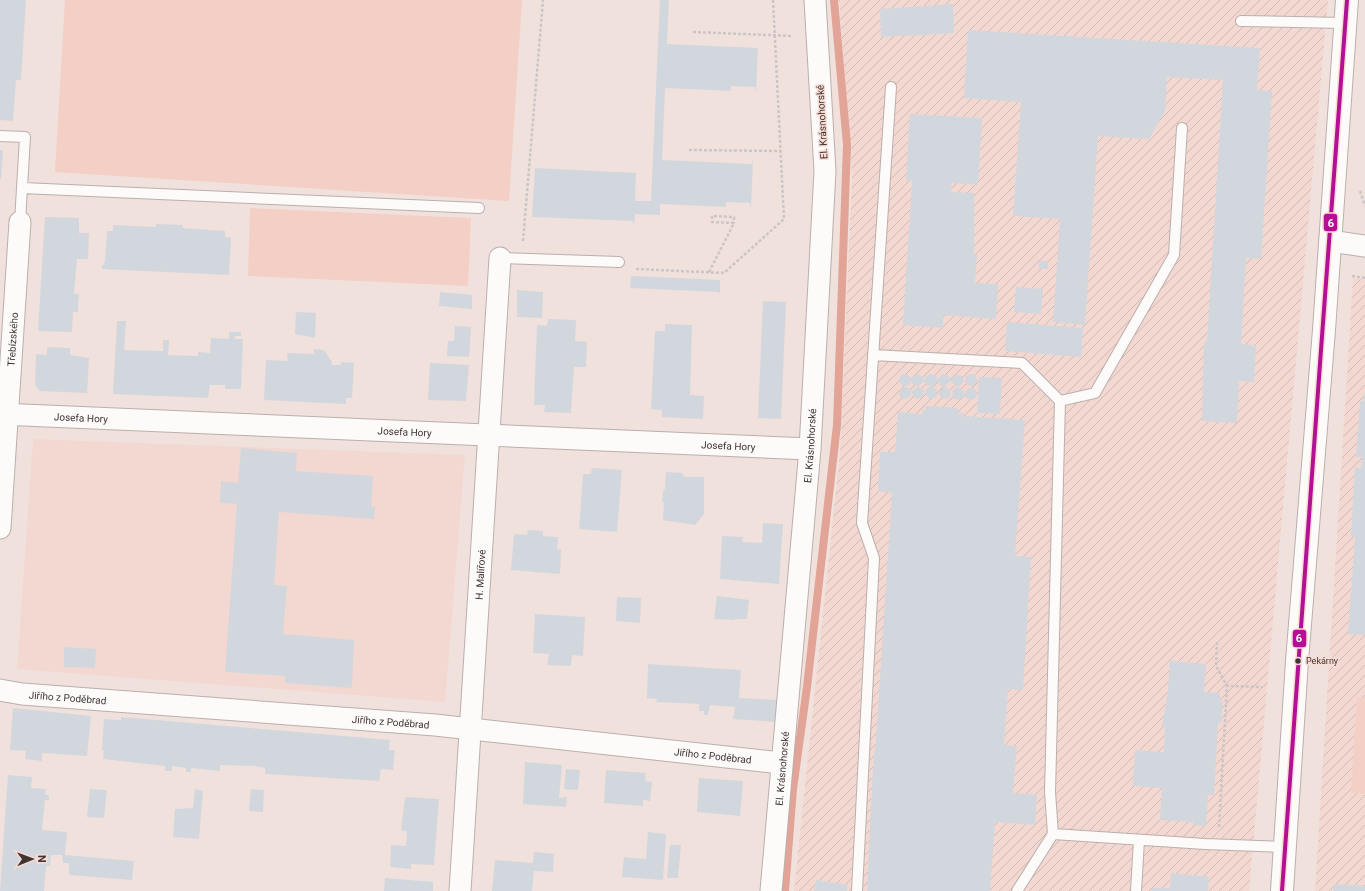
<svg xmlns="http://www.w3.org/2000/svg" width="1365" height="891" font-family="Roboto,sans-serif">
	<defs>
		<pattern id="industrial-furrows" width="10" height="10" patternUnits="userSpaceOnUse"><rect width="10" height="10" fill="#f3d8d1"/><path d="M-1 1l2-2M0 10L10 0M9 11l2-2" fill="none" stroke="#d1bab4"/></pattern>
	</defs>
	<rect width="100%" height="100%" fill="#f0e1dd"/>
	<!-- built -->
	<path fill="#f3d8d1" d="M 33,439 L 465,455 L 445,702 L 17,669 Z"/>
	<!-- industrial -->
	<path fill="url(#industrial-furrows)" d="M 839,0 L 1328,0 L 1249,891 L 794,891 L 840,452 L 852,177 Z
		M 1353,278 L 1365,280 L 1365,891 L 1315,891 Z"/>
	<!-- pitch -->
	<path fill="#f4cfc6" d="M 65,0 L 522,0 L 509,201 L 55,172 Z
		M 250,208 L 471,218 L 468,286 L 248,276 Z
		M 1357,698 L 1365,698 L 1365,794 L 1351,793 Z"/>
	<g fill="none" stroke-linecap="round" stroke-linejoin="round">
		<!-- stream -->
		<path stroke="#e1a496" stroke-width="8" d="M 785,891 L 793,789 L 807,687 L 837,425 L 847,145 L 834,0"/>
	</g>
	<!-- building -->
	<path fill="#d2d7dd" d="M 0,0 L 26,0 L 21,80 L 16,80 L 13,121 L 0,120 Z
		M 660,0 L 669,0 L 667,44 L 758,48 L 756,93 L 755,87 L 731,86 L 731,91 L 665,88 L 662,160 L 752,164 L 753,158 L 751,209 L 750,203 L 726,202 L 726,207 L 660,204 L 660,215 L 635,214 L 634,227 L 633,221 L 532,217 L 535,168 L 636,173 L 635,201 L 651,201 Z
		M 953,4 L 954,33 L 881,37 L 880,9 Z
		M 968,30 L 1260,48 L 1257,90 L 1272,91 L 1261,259 L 1246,258 L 1241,344 L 1256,345 L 1254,382 L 1239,381 L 1237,423 L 1202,421 L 1204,342 L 1207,341 L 1223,80 L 1167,77 L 1165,111 L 1149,139 L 1098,136 L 1085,325 L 1053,322 L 1060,219 L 1013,216 L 1021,102 L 964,98 Z
		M 910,114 L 982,118 L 978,185 L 952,183 L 951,192 L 974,193 L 974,254 L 977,255 L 975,283 L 998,284 L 996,319 L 943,315 L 943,328 L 903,325 L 912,181 L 906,180 Z
		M 0,150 L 3,150 L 1,179 L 0,179 Z
		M 45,217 L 79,218 L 79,233 L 89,233 L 88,259 L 77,259 L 74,294 L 79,294 L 78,303 L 78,312 L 73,312 L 72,332 L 38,331 Z
		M 156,224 L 183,225 L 183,228 L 225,231 L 225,237 L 231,238 L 229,275 L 102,269 L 102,265 L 105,265 L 103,262 L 105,262 L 107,231 L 113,231 L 113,225 L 156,227 Z
		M 1039,261 L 1048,261 L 1048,269 L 1039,269 Z
		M 631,276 L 720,280 L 720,294 L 718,292 L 630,288 Z
		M 1016,287 L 1043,289 L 1041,314 L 1014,312 Z
		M 517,290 L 543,292 L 542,318 L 517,317 Z
		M 440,292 L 472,295 L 472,309 L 439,306 Z
		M 763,301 L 786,302 L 781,419 L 758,418 Z
		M 296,312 L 316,313 L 315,338 L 295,334 Z
		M 548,319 L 576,320 L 575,341 L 587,342 L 586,367 L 574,367 L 571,413 L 544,412 L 545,405 L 534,405 L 537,325 L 547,326 Z
		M 117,321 L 126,321 L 124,350 L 163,351 L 163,340 L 169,340 L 168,355 L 198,356 L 198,352 L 210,353 L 211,338 L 229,339 L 229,332 L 241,332 L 241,336 L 235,336 L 235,339 L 243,339 L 241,389 L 225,389 L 225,385 L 210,385 L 208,398 L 113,394 Z
		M 1007,322 L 1083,328 L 1081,357 L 1005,351 Z
		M 665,324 L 692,325 L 690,395 L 704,396 L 703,419 L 662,417 L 662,410 L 651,409 L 655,331 L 665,331 Z
		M 455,326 L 471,327 L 469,357 L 447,356 L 448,341 L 454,341 Z
		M 47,347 L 70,348 L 70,355 L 89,358 L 87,393 L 40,391 L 35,385 L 36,354 L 47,355 Z
		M 314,349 L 324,350 L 332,362 L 332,365 L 341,365 L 341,362 L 354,363 L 352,398 L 346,398 L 346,404 L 264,400 L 266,360 L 288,361 L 287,353 L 314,354 Z
		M 430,363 L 469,365 L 466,401 L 428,400 Z
		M899 380a6 6 0 1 1 12 0a6 6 0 1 1-12 0Z
		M965 380a6 6 0 1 1 12 0a6 6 0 1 1-12 0Z
		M 916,374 L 922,376 L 924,380 L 926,376 L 930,374 L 936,376 L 938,380 L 940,376 L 943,374 L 947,375 L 951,380 L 955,375 L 961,375 L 964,382 L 958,387 L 964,391 L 963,397 L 960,400 L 954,399 L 952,391 L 957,387 L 951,381 L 945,386 L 950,391 L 950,397 L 942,399 L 938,392 L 944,387 L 940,385 L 938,381 L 935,385 L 931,386 L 937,390 L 936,397 L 933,399 L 929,399 L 925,392 L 926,389 L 931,386 L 927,385 L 924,381 L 918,386 L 924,390 L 923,397 L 916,399 L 911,392 L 918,386 L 912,384 L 911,379 Z
		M 979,377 L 1002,378 L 1000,414 L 977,413 Z
		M899 393a6 6 0 1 1 12 0a6 6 0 1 1-12 0Z
		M965 394a6 6 0 1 1 12 0a6 6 0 1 1-12 0Z
		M 1364,393 L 1365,393 L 1365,635 L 1348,634 L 1355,537 L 1351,536 L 1355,467 L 1361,468 L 1362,457 L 1356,457 L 1360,401 L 1363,401 Z
		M 926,406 L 958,408 L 958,413 L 964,413 L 963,416 L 1025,420 L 1015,556 L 1031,557 L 1023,690 L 1008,689 L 1004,745 L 1017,746 L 1013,793 L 1037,795 L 1035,825 L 995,822 L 990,891 L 867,891 L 873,766 L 876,740 L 892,493 L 878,491 L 880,452 L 895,452 L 898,412 L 922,414 L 922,411 L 925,411 Z
		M 241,448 L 297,453 L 296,471 L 373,476 L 371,507 L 375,507 L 374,519 L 279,512 L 274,585 L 287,586 L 283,634 L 354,640 L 352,688 L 285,683 L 285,676 L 225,672 L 237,504 L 220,503 L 221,481 L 238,483 Z
		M 592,468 L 622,470 L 617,532 L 579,529 L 583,474 L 591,474 Z
		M 666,472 L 682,473 L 685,477 L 704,477 L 704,514 L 695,525 L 663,520 L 664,503 L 662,501 L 663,491 L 665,489 Z
		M 763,523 L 783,524 L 779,584 L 720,579 L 722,536 L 743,537 L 742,542 L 762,543 Z
		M 528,530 L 543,531 L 543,536 L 558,537 L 557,549 L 561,550 L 560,574 L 511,570 L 514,534 L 527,535 Z
		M 717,596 L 749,600 L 747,619 L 735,619 L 734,620 L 714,619 Z
		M 617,597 L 641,598 L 640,623 L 616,621 Z
		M 535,614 L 585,617 L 583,656 L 572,655 L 571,666 L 547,665 L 549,654 L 533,653 Z
		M 64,647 L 96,649 L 95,668 L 64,667 Z
		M 1170,661 L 1206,664 L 1204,692 L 1220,693 L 1220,701 L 1223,701 L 1221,723 L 1218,723 L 1214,795 L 1208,795 L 1206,826 L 1193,825 L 1193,822 L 1160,820 L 1162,788 L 1133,786 L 1135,750 L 1164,752 L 1165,727 L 1162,727 L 1168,690 Z
		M 648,664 L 741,670 L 739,698 L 779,700 L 777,722 L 733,719 L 735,707 L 710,705 L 708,715 L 704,715 L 704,711 L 699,711 L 699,704 L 656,702 L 657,699 L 647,698 Z
		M 13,708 L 91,716 L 87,756 L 42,753 L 42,761 L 25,759 L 26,751 L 10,750 Z
		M 121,717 L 390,740 L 389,750 L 395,750 L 393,770 L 381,769 L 379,781 L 265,774 L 265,768 L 255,766 L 220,765 L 220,771 L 191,768 L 191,772 L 186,772 L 186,768 L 172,766 L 172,771 L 165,771 L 165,766 L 103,759 L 104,751 L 102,750 L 104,719 L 121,720 Z
		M 525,762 L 562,765 L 559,798 L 567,797 L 566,807 L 523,804 Z
		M 566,769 L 580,770 L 578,790 L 564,789 Z
		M 606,770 L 646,773 L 645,781 L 652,782 L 650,801 L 643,800 L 643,806 L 604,803 Z
		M 8,775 L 32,777 L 31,788 L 46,789 L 45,795 L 49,795 L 49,800 L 45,800 L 42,830 L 67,832 L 65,855 L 134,861 L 132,880 L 69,875 L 69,863 L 63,863 L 62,855 L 51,855 L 50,866 L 46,866 L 44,891 L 0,891 Z
		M 699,778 L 743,781 L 740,816 L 697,812 Z
		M 90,789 L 107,790 L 104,818 L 87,817 Z
		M 195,789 L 203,791 L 199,839 L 173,837 L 175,809 L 193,808 Z
		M 251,789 L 264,790 L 263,812 L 249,811 Z
		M 405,797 L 439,799 L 434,865 L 411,864 L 411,869 L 390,867 L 391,845 L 406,846 L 407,831 L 401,830 Z
		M 648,832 L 666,834 L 663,880 L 622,877 L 624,857 L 646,859 Z
		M 670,845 L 681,845 L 678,878 L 667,878 Z
		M 534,852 L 554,854 L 553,872 L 534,871 L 532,891 L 492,891 L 495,860 L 533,863 Z
		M 1171,873 L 1209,877 L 1208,891 L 1152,891 L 1152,888 L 1170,888 Z
		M 385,878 L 433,882 L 433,891 L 384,891 Z
		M 816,880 L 848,885 L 847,891 L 814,891 Z
		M 1334,884 L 1365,886 L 1365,891 L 1333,891 Z"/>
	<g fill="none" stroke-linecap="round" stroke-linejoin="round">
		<defs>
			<path id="service" d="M 1241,21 L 1344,23
				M 1182,128 L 1174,255 L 1095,393 L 1060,401 L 1050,792 L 1053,834 L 1205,844 L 1284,847
				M 0,136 L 25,137 L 22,188
				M 20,222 L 22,188 L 479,208
				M 500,258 L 619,262
				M 873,355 L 1022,363 L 1060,401
				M 857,891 L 874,558 L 862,523 L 891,87
				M 1017,891 L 1053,834
				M 1136,891 L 1139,840"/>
			<g id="minor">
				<path d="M 1330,241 L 1365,246"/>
				<path id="s1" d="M 0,414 L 810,449"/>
				<path id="s2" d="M 0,528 L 20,222"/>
				<path id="s3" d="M 0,690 L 22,694 L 435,725 L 781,763"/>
				<path id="s4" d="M 460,891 L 500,258"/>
				<path id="s5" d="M 771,891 L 810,449 L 825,171 L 815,0"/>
			</g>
			<path id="tertiary" d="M 1282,891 L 1297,661 L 1324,330 L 1347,0"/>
		</defs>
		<!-- service casing -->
		<use href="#service" stroke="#bbafac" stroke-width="12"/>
		<!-- minor casing -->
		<use href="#minor" stroke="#bbafac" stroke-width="23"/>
		<!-- tertiary casing -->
		<use href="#tertiary" stroke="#bbafac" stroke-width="24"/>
		<!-- path -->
		<path stroke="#ccc5c5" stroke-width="2.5" stroke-dasharray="3 2" stroke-linecap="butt" d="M 693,32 L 793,36
			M 689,150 L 781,151
			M 1360,191 L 1365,206
			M 523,241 L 543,0
			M 636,269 L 724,273 L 784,219 L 773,0
			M 709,272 L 734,223 L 712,222 L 712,216 L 734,217 L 734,223
			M 1352,276 L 1365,278
			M 1217,642 L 1216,666 L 1227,686
			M 1219,827 L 1227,686 L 1262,687"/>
		<!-- service -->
		<use href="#service" stroke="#fdfafa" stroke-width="10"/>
		<!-- minor -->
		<use href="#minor" stroke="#fdfafa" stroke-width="21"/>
		<!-- tertiary -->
		<use href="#tertiary" stroke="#fdfafa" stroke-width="22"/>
		<defs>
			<path id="bus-1" d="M 1282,891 C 1301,594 1326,297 1347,0"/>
		</defs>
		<!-- bus-1 casing -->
		<use href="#bus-1" stroke="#f8dcd5" stroke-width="7"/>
		<!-- bus-1 -->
		<use href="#bus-1" stroke="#b41095" stroke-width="4"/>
	</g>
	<!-- markers -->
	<circle fill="#3f3431" stroke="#f8dcd5" stroke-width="1.5" cx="1298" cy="661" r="3.5"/>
	<g text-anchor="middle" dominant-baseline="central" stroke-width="3" stroke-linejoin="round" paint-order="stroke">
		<!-- bus labels -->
		<g font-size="9" fill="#3f3431" stroke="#f8dcd5" text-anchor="start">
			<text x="1306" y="661">Pekárny</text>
		</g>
		<!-- street labels -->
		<g font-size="10" fill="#3f3431" stroke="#f8dcd5">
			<text transform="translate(822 122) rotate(-93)">El. Krásnohorské</text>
			<text stroke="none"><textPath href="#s2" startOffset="189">Třebízského</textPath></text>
			<text stroke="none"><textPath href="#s1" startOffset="81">Josefa Hory</textPath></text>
			<text stroke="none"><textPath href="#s1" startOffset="405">Josefa Hory</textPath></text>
			<text stroke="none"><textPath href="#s1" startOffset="729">Josefa Hory</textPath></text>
			<text stroke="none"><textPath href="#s5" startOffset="447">El. Krásnohorské</textPath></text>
			<text stroke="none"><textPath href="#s4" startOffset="317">H. Malířové</textPath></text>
			<text stroke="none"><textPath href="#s3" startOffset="68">Jiřího z Poděbrad</textPath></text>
			<text stroke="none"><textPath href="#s3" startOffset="392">Jiřího z Poděbrad</textPath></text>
			<text stroke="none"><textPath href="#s3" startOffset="716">Jiřího z Poděbrad</textPath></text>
			<text stroke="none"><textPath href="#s5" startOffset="123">El. Krásnohorské</textPath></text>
		</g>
	</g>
	<g stroke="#f8dcd5" stroke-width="1.5">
		<rect x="1323" y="213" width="15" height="19" rx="4" fill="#b41095"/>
		<rect x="1292" y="629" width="15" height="19" rx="4" fill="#b41095"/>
	</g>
	<g font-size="11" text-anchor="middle" font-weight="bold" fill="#fff">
		<text x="1331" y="227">6</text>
		<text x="1299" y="642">6</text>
	</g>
	<!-- north arrow -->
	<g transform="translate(32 859) rotate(89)" stroke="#f8dcd5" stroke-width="3" paint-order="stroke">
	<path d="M0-3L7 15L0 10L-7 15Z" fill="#3f3431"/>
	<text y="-6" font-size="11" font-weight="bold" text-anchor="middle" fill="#3f3431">N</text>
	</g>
</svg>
